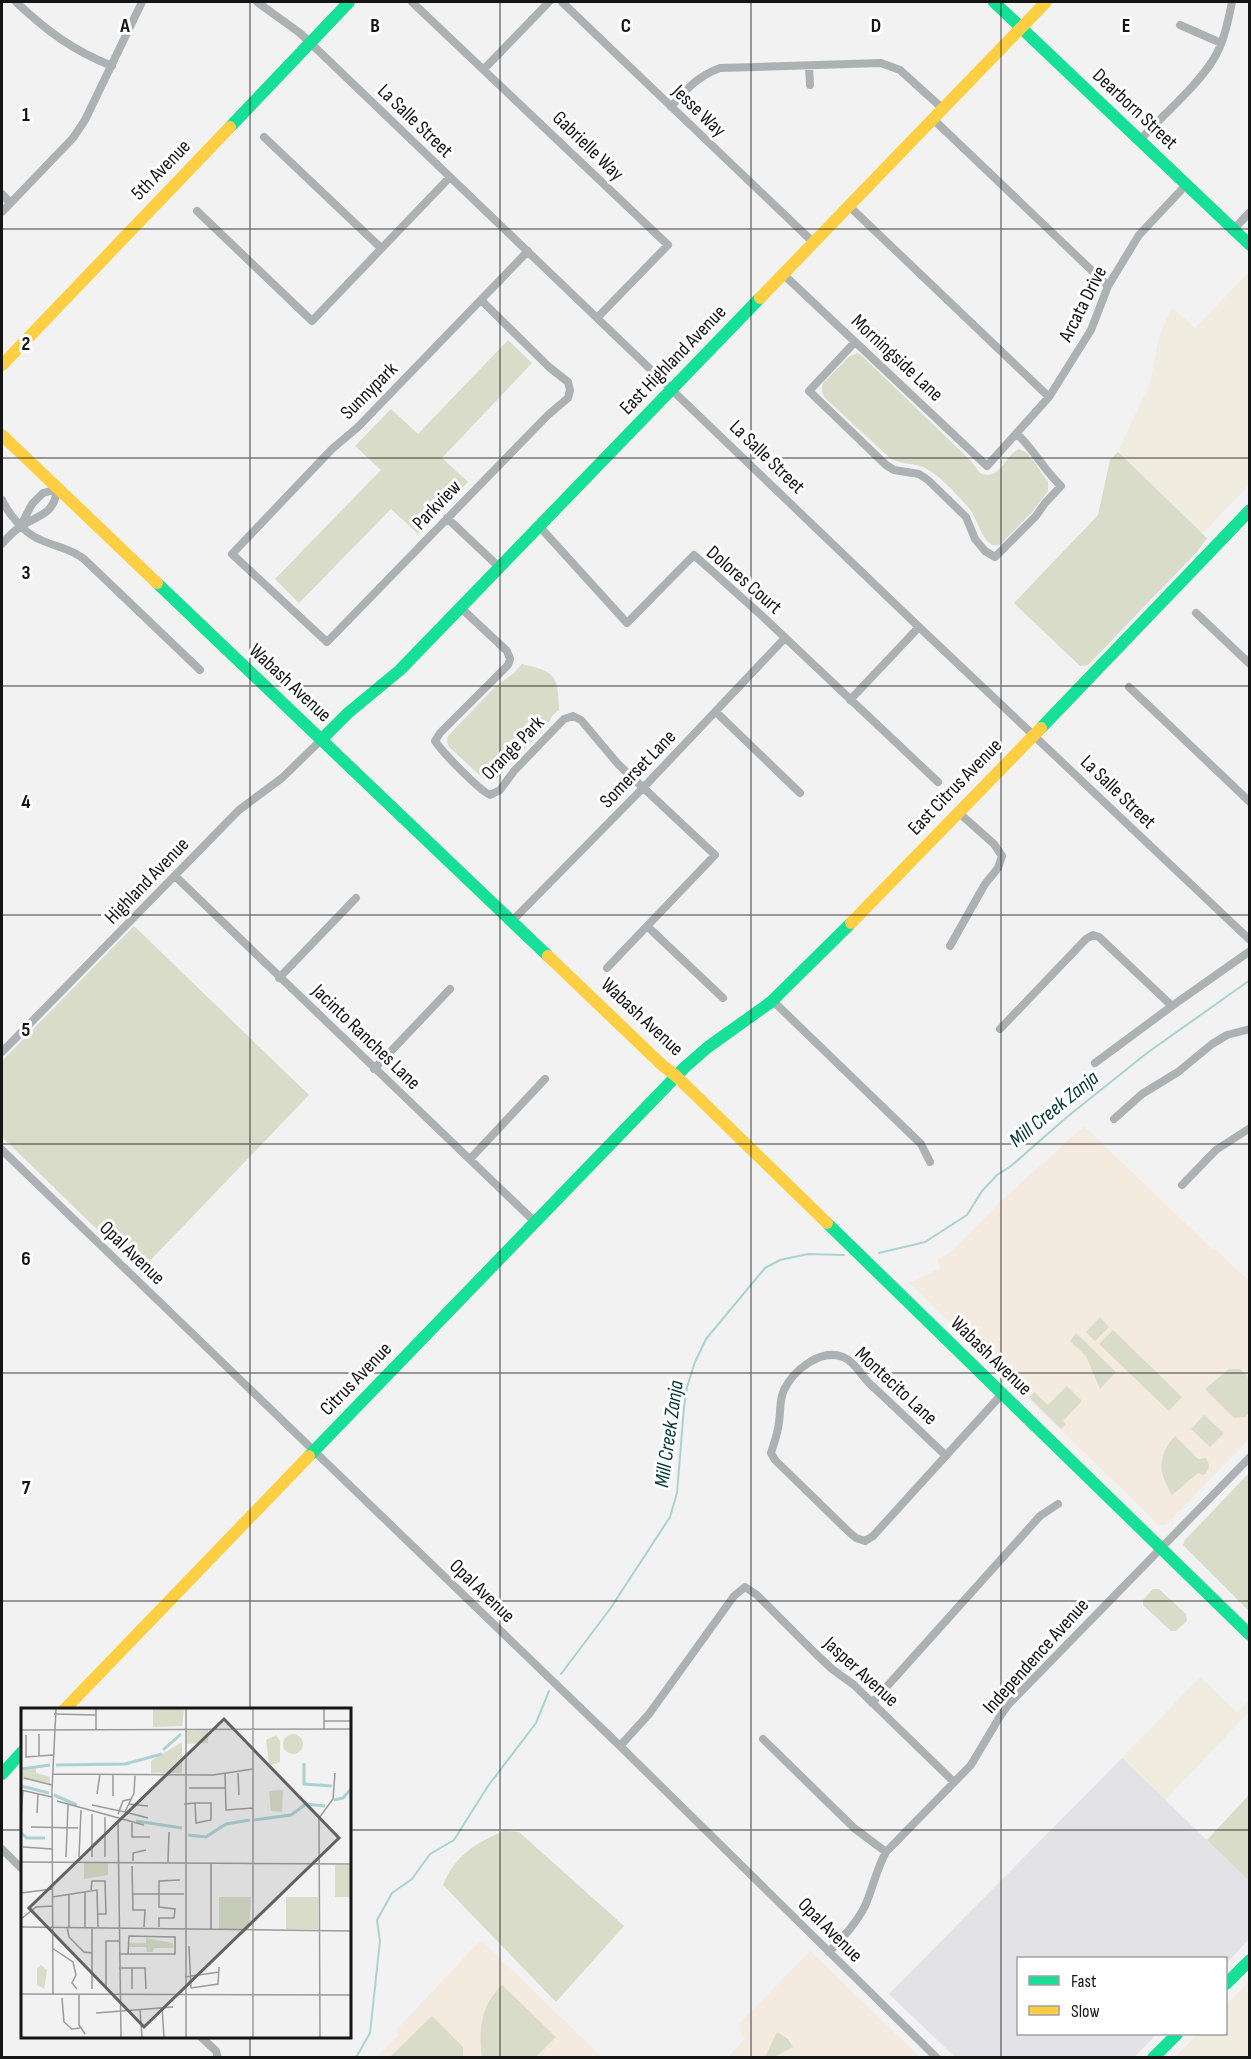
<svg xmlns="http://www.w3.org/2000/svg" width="1251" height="2059" font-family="'Sofia Sans Condensed',sans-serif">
	<rect width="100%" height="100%" fill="#f2f2f2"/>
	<!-- commercial -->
	<path fill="#f0ece0" d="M 1249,272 L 1249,485 L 1202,534 L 1118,452 L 1150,383 L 1159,337 L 1172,307 L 1195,328 Z
		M 1200,1677 L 1237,1713 L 1249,1700 L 1249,1712 L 1165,1800 L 1122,1758 Z
		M 1249,1981 L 1249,2057 L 1175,2057 L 1198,2034 L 1226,2034 L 1226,2005 Z"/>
	<!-- built -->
	<path fill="#e2e2e7" d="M 1122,1758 L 1249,1881 L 1249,1939 L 1226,1964 L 1226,1958 L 1018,1958 L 1018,2034 L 1157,2034 L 1134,2057 L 955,2057 L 889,1994 Z"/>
	<!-- education -->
	<path fill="#f4eae0" d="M 1084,1126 L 1213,1250 L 1215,1249 L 1249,1281 L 1249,1439 L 1166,1525 L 1159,1525 L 909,1283 L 941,1268 L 937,1260 L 953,1250 L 1000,1202 Z
		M 481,1940 L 602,2057 L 376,2058 L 399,2034 L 396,2030 Z
		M 810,1951 L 920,2057 L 727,2058 L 745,2039 L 741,2035 L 740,2023 Z"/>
	<!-- green -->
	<path fill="#d8dcc8" d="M 508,340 L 532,363 L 442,458 L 468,482 L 418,534 L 391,509 L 299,603 L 275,579 L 381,470 L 355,446 L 391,409 L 418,434 Z
		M 857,353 L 861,355 L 971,461 L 980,473 C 1000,482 1004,456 1019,449 C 1033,453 1038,471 1048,481 L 1048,491 L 1033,511 L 1001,544 C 984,553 978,517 968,507 C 956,494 939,474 923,467 C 912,463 902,464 891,459 L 825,398 C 822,392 820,388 824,382 L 850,356 Z
		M 1118,452 L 1207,538 L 1197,552 L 1088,665 L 1080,666 L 1014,603 L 1098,515 L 1110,460 Z
		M 522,664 C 556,672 558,675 559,710 L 552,716 L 547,726 L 495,780 L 490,782 L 485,780 L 449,747 L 447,742 L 448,736 L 495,687 L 514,673 Z
		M 134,926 L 309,1095 L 142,1269 L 138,1269 L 2,1137 L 2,1061 Z
		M 1100,1317 L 1109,1327 L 1095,1341 L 1086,1332 Z
		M 1113,1330 L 1182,1397 L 1169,1411 L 1099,1344 Z
		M 1076,1333 L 1116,1372 L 1100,1389 L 1086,1356 L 1070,1341 Z
		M 1229,1369 L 1240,1369 L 1249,1378 L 1249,1413 L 1245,1417 L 1234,1418 L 1205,1389 Z
		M 1067,1386 L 1082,1401 L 1063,1421 L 1066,1424 L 1061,1429 L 1029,1397 L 1034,1392 L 1048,1405 Z
		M 1204,1415 L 1224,1433 L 1210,1447 L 1191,1429 Z
		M 1175,1436 L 1198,1459 L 1206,1458 C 1210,1465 1210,1469 1204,1475 L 1198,1473 L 1172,1495 C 1158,1472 1157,1456 1175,1436 Z
		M 1249,1473 L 1249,1611 L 1183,1545 L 1185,1540 Z
		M 1153,1589 L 1159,1589 L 1186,1614 L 1187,1621 L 1176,1631 L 1171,1631 L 1143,1605 L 1143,1600 Z
		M 1249,1795 L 1249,1881 L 1207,1840 Z
		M 504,1831 L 519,1832 L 624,1926 L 556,2002 L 443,1885 C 455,1856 475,1843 504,1831 Z
		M 502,1985 L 556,2037 L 536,2057 L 482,2057 C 478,2029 481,2005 502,1985 Z
		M 432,2016 L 463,2047 L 463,2057 L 390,2057 Z
		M 777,2032 L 788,2039 L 793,2047 L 774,2057 L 765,2057 Z"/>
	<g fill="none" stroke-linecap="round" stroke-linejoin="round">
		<!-- stream -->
		<path stroke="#abd2d2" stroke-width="2" d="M 879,1253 L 925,1242 L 967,1215 L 982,1191 L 997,1175 L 1011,1166 L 1067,1117 L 1147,1053 L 1250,980
			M 561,1674 L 610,1609 L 670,1517 L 677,1493 L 684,1407 L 687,1387 L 695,1362 L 706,1339 L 765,1268 L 780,1260 L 808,1254 L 844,1255
			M 353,2058 L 357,2056 L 370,2033 L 380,1941 L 377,1920 L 392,1893 L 412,1879 L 430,1854 L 454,1840 L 488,1786 L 536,1723 L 549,1691"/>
		<!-- street -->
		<path stroke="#acb1b4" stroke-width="8" d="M 16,2 C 47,31 72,50 112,66
			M 257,2 L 300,33 L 919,627 L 1250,940
			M 412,2 L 668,245 L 597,318
			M 562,2 L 814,243
			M 1180,25 L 1221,43
			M 809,66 L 810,85
			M 484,69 L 549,2
			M 671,107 C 686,89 698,76 720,68 L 881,63 L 900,70 L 942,108
			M 933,119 L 1108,286
			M 264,137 L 381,248
			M 1140,140 C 1163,115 1196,87 1213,60 C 1224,43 1228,21 1232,2
			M 2,194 L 10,203
			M 849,206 L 1049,397
			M 197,211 L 312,321 L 450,177
			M 2,212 L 73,138 L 85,120 L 142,2
			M 1234,229 L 1250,212
			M 783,274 L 987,466 L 1049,397 L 1091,330 L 1108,286 L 1139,235 L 1186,185
			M 481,300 L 549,367 L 568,382 L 570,390 L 568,398 L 548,415 L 327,642 L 232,554 L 332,449 L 358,427 L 528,251
			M 855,342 L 809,391 L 886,465 L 894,470 L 919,474 L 928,480 L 966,517 L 975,539 L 985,551 L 995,557 L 1036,516 L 1045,503 L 1061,486 C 1044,470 1034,450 1017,434
			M 2,500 C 9,515 25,534 41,540 C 56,547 70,548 84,559 L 200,670
			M 447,518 L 499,567
			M 539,526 L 627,623 L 694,555 L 760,614 L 938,782
			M 2,544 C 8,537 14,530 23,525 C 43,513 52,515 58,489 L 43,493 L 32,504 L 21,525
			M 461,608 L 507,651 L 510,659 L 508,665 L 440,733 L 435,741 C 443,753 478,789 490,795 L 500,790 L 514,771 L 564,719 L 573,716 L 581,720 L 618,764 L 715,855 L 607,968
			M 1196,613 L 1250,664
			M 1129,687 L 1250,802
			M 850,700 L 919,627
			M 716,712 L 800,793
			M 175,876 L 535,1222
			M 512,921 L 643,788 L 785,638
			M 647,926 L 723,998
			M 950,946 L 985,884 L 998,868 L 1002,856 L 994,844 L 958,812
			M 279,978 L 356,898
			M 773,1001 L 921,1144 L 930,1162
			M 1000,1029 L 1086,939 L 1093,935 L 1099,937 L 1172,1006
			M 2,1052 L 239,810 L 282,778 L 321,740
			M 1095,1063 L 1172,1006 L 1250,951
			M 374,1069 L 450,989
			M 1114,1119 L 1142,1094 L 1178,1072 L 1212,1044 L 1227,1035 L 1250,1029
			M 2,1150 L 620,1746 L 937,2058
			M 470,1159 L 545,1079
			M 1182,1185 L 1216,1150 L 1250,1128
			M 946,1456 C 921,1432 895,1407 869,1383 C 861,1375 854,1361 843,1357 C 820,1348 793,1371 784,1390 C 779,1401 781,1410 779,1422 C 778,1433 774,1443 771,1453 L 775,1460 L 850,1533 L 856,1538 L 865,1541 L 873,1536 L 1002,1394
			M 872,1703 L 1040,1516 L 1058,1504
			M 763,1739 L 854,1828 L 886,1852
			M 620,1746 L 649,1714 L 734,1596 L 745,1587 L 757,1595 L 815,1653 L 832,1669 L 854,1685 L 954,1782
			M 2,1849 L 22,1869
			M 829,1952 C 842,1938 856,1924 865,1906 C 873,1888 876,1870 886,1852 L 971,1765 L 999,1718 L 1008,1705 L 1250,1457
			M 200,2036 L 216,2051 L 218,2058"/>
		<!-- fast -->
		<path stroke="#16e098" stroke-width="12" d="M 994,2 L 1250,245
			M 230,127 L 349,2
			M 157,583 L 548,956
			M 1041,728 L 1250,510
			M 321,740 L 348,713 L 400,670 L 760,298
			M 827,1223 L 1250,1635
			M 309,1456 L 685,1067 L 708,1047 L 771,1002 L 851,923
			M 2,1774 L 22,1752
			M 1226,1984 L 1250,1960
			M 1153,2058 L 1177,2034"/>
		<!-- slow -->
		<path stroke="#ffcf43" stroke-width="12" d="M 760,298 L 1046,2
			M 2,365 L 230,127
			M 2,435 L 157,583
			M 851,923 L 1041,728
			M 548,956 L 662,1065 L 676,1076 L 827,1223
			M 64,1710 L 309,1456"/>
	</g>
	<!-- grid -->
	<path fill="none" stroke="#151515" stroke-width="1.5" stroke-opacity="0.55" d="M 250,2 L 250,1710M 500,2 L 500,2058M 751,2 L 751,2058M 1001,2 L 1001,2058M 2,229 L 1250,229M 2,458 L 1250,458M 2,686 L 1250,686M 2,915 L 1250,915M 2,1144 L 1250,1144M 2,1373 L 1250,1373M 2,1601 L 1250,1601M 2,1830 L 22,1830M 350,1830 L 1250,1830M 250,2036 L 250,2058"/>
	<g text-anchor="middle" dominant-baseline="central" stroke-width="6" stroke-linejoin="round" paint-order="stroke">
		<!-- street labels -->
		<g font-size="20" fill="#151515" stroke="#fff">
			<text transform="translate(1135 109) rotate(43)">Dearborn Street</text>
			<text transform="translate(699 111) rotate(44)">Jesse Way</text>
			<text transform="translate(415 121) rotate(44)">La Salle Street</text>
			<text transform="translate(588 146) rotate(44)">Gabrielle Way</text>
			<text transform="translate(161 170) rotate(-46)">5th Avenue</text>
			<text transform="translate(1083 304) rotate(-63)">Arcata Drive</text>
			<text transform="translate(897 358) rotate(43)">Morningside Lane</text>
			<text transform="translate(673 360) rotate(-46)">East Highland Avenue</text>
			<text transform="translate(369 391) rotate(-45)">Sunnypark</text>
			<text transform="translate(767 457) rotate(44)">La Salle Street</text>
			<text transform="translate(437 505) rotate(-46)">Parkview</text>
			<text transform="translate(744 580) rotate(41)">Dolores Court</text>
			<text transform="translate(290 683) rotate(43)">Wabash Avenue</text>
			<text transform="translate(513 748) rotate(-46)">Orange Park</text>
			<text transform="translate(638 769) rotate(-46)">Somerset Lane</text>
			<text transform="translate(955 787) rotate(-46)">East Citrus Avenue</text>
			<text transform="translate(1118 792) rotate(44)">La Salle Street</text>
			<text transform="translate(147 881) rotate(-46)">Highland Avenue</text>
			<text transform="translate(642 1017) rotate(43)">Wabash Avenue</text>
			<text transform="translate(366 1037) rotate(44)">Jacinto Ranches Lane</text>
			<text transform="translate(132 1253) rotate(44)">Opal Avenue</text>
			<text transform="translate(991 1356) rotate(44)">Wabash Avenue</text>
			<text transform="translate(356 1379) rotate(-46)">Citrus Avenue</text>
			<text transform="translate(896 1386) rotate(43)">Montecito Lane</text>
			<text transform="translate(482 1591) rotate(44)">Opal Avenue</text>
			<text transform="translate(1036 1656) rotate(-48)">Independence Avenue</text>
			<text transform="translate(861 1672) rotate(42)">Jasper Avenue</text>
			<text transform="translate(830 1930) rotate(45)">Opal Avenue</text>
		</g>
		<!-- water labels -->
		<g font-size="21" font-style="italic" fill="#003737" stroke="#fff">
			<text transform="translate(1054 1109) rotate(-39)">Mill Creek Zanja</text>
			<text transform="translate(669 1434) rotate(-82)">Mill Creek Zanja</text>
		</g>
	</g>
	<!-- overview -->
	<g transform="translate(21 1708)">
		<rect width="330" height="330" fill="#f2f2f2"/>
		<path d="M 132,1 L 163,1 L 161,18 L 132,19 ZM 187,22 L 187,35 L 165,36 L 166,23 ZM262 36a10 10 0 1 1 20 0a10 10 0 1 1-20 0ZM 255,27 L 259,33 L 259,54 L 244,59 L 248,56 L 245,32 ZM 161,34 L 161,65 L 130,65 L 130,53 ZM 15,60 L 15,65 L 29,69 L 29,75 L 3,71 L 0,75 L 0,63 ZM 262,82 L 261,104 L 250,103 L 248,83 ZM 63,155 L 87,155 L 87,167 L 63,171 ZM 314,157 L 330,157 L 330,189 L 314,189 ZM 198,189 L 230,189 L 228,221 L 198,221 ZM 265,189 L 297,189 L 297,221 L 265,221 ZM 125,230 L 152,235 L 152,240 L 133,240 L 132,244 L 126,244 L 125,239 L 108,239 L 108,235 L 125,235 ZM 20,257 L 26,262 L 23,281 L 16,277 L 16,260 Z" fill="#d8dcc8"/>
		<path fill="none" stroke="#abd2d2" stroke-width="3" d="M 142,42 L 160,26M 283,55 L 283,76 L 311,78M 35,57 L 104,56 L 141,46M 0,61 L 29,57M 0,78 L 28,85M 33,87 L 56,97M 313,92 L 322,90 L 330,81M 233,112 L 270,107 L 285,96 L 304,98M 115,113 L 161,120M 0,125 L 6,130 L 24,130M 167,127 L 185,129 L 205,116 L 229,112"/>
		<path fill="none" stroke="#9a9a9a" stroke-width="1.5" d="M 75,1 L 75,22M 165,1 L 165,329M 232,1 L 232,329M 33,6 L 75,7M 303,13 L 330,13M 303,21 L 303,1M 0,22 L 330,21M 18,26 L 18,48M 5,27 L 5,49 L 32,47M 204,65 L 205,102 L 232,100M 217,65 L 218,87M 32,66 L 192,67 L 232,61M 92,66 L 92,88M 3,70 L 31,77M 168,80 L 204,80M 0,82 L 31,89M 76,86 L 79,66M 36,93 L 123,117M 108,96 L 127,98M 163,96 L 174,95 L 190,95 L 190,112 L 175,115 L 174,95M 71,97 L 104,104 L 113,85 L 114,67M 104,104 L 127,110M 16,105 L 17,86M 97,106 L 102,93 L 110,91M 0,109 L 2,82M 84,109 L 84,149M 97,113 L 100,329M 111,115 L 111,129 L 129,129M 10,119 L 57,120M 2,139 L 31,141M 45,149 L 47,97M 58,149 L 60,102M 71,149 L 71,106M 112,153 L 112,145 L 125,142M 0,154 L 330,156M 147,154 L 148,124M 190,156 L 190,222M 111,158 L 112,202 L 124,202 L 123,219M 70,182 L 71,173 L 84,173 L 85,206 L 76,206M 64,183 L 64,219M 0,185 L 31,181M 111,186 L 163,186M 48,187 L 48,219M 31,189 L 76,182 L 77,219M 0,211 L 15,199 L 31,198M 0,219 L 330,223M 46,219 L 48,229 L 63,244 L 71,245M 71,219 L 71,281M 138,219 L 138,210 L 153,210 L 154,201 L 138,199 L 138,173 L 159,172M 168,238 L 170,280 L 197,276 L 198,259M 31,240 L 52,254 L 55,267 L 51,275 L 56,281M 98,246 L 154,246 L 154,229 L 108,228 L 107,246M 98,260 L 124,260 L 125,281M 111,260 L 111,281M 164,269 L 198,264M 85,281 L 85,233 L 98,233M 0,286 L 330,287M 32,286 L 31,81 L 35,1M 58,286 L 58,317 L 64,326M 41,290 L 43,314 L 51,321 L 59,320M 141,299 L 143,329M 119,302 L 121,329M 75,305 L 152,299M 299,329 L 298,110 L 312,91 L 314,65"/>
		<path fill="#626262" fill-opacity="0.15" stroke="#626262" stroke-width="3" d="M 203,11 L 318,130 L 123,319 L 8,200 Z"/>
		<rect width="330" height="330" fill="none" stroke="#151515" stroke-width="3"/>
	</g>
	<g font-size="20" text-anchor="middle" font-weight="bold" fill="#151515" stroke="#fff" stroke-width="6" stroke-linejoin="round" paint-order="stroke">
		<text x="125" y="32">A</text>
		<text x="375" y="32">B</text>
		<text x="626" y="32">C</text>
		<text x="876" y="32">D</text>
		<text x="1126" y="32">E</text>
		<text x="26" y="121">1</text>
		<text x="26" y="350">2</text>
		<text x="26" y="579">3</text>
		<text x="26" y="808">4</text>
		<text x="26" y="1036">5</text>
		<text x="26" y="1265">6</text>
		<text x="26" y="1494">7</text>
	</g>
	<!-- border -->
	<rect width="1251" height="2059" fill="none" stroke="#151515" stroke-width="6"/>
	<!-- legend -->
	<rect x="1017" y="1957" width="210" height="78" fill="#ffffff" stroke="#a1a1a1" stroke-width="1.5"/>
	<rect x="1029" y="1976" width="30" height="9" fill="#16e098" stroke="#a1a1a1" stroke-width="1.5"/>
	<text x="1071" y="1987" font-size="18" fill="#151515">Fast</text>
	<rect x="1029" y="2006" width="30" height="9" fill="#ffcf43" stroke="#a1a1a1" stroke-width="1.5"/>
	<text x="1071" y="2017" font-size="18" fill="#151515">Slow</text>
</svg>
